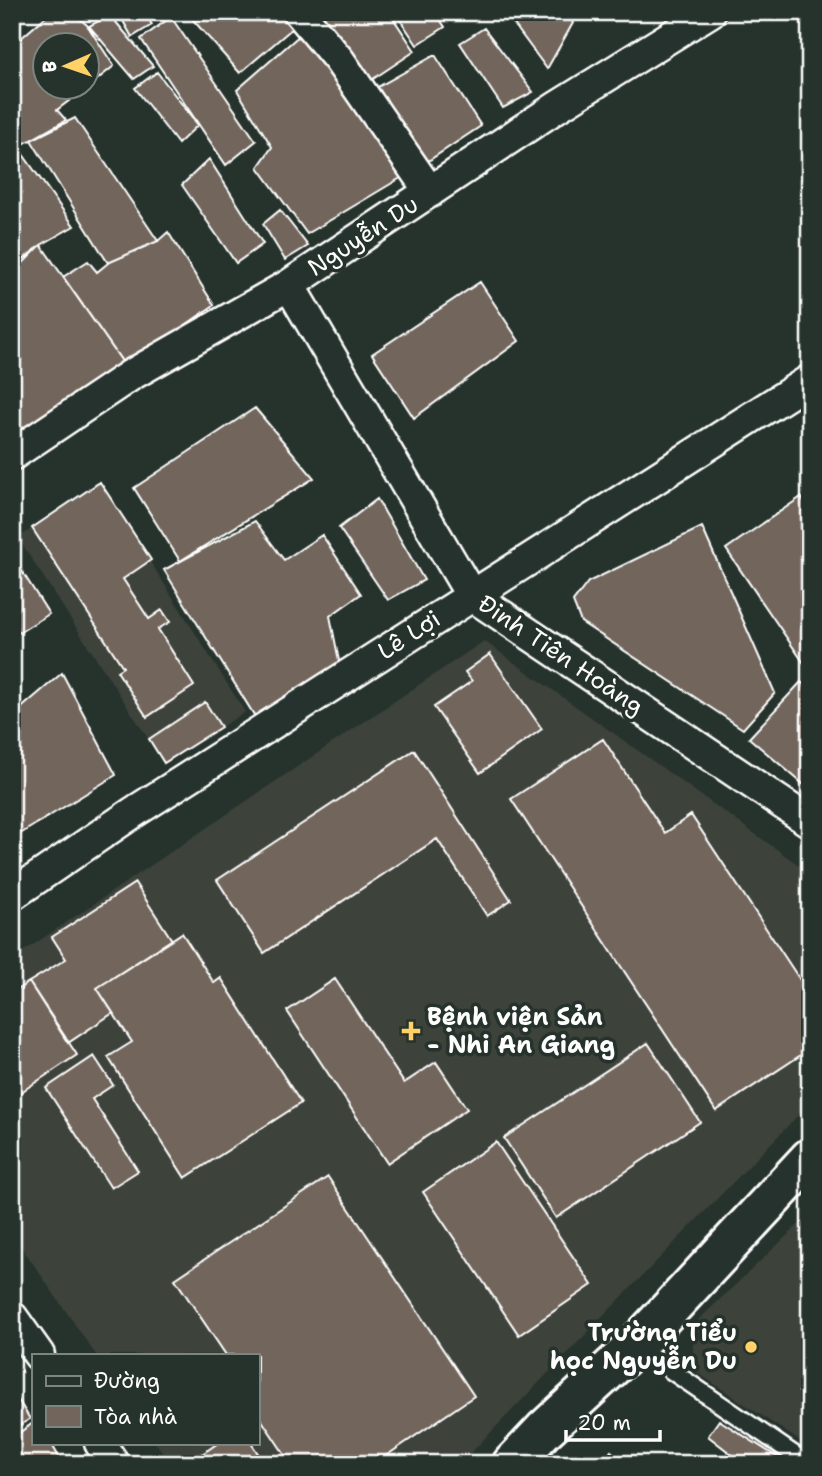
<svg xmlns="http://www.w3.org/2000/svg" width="822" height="1476" font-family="'Shantell Sans',sans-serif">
	<rect width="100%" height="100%" fill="#26332d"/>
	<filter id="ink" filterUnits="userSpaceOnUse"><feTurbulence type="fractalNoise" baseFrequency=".0143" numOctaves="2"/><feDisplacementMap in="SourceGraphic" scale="14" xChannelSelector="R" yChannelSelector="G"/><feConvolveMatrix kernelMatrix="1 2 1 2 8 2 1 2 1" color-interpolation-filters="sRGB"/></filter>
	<g filter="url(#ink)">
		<!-- built -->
		<path fill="#3d423b" d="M 100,482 L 245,712 L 164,763 L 18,538 Z
			M 484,641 L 810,873 L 810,1103 L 460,1464 L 171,1464 L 156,1443 L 257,1443 L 257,1355 L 96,1355 L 12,1233 L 12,959 Z
			M 810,1214 L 810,1448 L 692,1369 L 694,1324 Z"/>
		<!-- building -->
		<path fill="#72665c" stroke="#fff" stroke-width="2" d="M 12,12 L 28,12 L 12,24 Z
			M 51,12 L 72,12 L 87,25 L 114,66 L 88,87 L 88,46 L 46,46 L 46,88 L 86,88 L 57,110 L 66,120 L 18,147 L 12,139 L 12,46 Z
			M 118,12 L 145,12 L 152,25 L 132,37 Z
			M 186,12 L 293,12 L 301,21 L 240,73 Z
			M 319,12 L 389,12 L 415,51 L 370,81 Z
			M 395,12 L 435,12 L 445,27 L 417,45 Z
			M 505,12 L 565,12 L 573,23 L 547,69 Z
			M 110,15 L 153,66 L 134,79 L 89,26 Z
			M 171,17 L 256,141 L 226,165 L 141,39 Z
			M 309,27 L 404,176 L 307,234 L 258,167 L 272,147 L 237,90 Z
			M 484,28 L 533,92 L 503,108 L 460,43 Z
			M 435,55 L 481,126 L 422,165 L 378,87 Z
			M 157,72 L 198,125 L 178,144 L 135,88 Z
			M 75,118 L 158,241 L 108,263 L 31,140 Z
			M 12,139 L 74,226 L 41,245 L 16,265 L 12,258 Z
			M 209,159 L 263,244 L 236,263 L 182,185 Z
			M 280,210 L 308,246 L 285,260 L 263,224 Z
			M 168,232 L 214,305 L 126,367 L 63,277 L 88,261 L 97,272 L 108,263 L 158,241 Z
			M 41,245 L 126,367 L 12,445 L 12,274 Z
			M 480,282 L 519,341 L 414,418 L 372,354 Z
			M 255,408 L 314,478 L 180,561 L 134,488 Z
			M 100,482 L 151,560 L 123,579 L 149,619 L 162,610 L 170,622 L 158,629 L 194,686 L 147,717 L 117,671 L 123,667 L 32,528 Z
			M 801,497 L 810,509 L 810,672 L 726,549 Z
			M 801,497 L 810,509 L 810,672 L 726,549 Z
			M 377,499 L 424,580 L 388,600 L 339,528 Z
			M 255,521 L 284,560 L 322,535 L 361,594 L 330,616 L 340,666 L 256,718 L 164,570 Z
			M 702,527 L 775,693 L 743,729 L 581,622 L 573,602 L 588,582 Z
			M 16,562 L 49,614 L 12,637 L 12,565 Z
			M 490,654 L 542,729 L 480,773 L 434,707 L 472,681 L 465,672 Z
			M 62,673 L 116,775 L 20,834 L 12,824 L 12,716 Z
			M 801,682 L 810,690 L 810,790 L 749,738 Z
			M 801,682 L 810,690 L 810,790 L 749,738 Z
			M 205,702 L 221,727 L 164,763 L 149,739 Z
			M 603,739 L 665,833 L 691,815 L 810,995 L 810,1049 L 716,1111 L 511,799 Z
			M 414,750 L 511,900 L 487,916 L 437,839 L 264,953 L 217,880 Z
			M 135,883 L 172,940 L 97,988 L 113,1013 L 68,1043 L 29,982 L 66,959 L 52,937 Z
			M 182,933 L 214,983 L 221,978 L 301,1103 L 185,1178 L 108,1057 L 132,1042 L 97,988 Z
			M 335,979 L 404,1083 L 436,1062 L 467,1109 L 387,1163 L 287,1011 Z
			M 29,982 L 77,1055 L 12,1098 L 12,993 Z
			M 648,1043 L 700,1122 L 556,1218 L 504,1138 Z
			M 94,1056 L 113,1085 L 92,1099 L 138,1171 L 111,1188 L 46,1088 Z
			M 496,1142 L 592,1285 L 519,1335 L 423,1192 Z
			M 328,1177 L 474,1396 L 374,1464 L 291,1464 L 257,1413 L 257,1355 L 226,1355 L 175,1279 Z
			M 810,1376 L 810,1400 L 799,1392 Z
			M 12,1390 L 30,1419 L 12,1430 Z
			M 719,1420 L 788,1464 L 744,1464 L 708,1436 Z
			M 33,1423 L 33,1443 L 51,1443 L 63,1464 L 12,1464 L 12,1438 Z
			M 218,1443 L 251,1443 L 265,1464 L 188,1464 Z
			M 611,1451 L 624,1464 L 601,1464 Z"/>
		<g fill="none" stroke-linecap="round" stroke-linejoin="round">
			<defs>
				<path id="service" d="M 635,1346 L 808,1464"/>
				<path id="minor" d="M 299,12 L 339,60 L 430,192
					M 289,285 L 471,595 L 810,822
					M 12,455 L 131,375 L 289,285 L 557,107 L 710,12
					M 12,895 L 134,812 L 810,380
					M 12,1317 L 39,1355
					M 100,1443 L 114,1464"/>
				<path id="tertiary" d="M 512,1464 L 544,1430 L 635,1346 L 810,1158"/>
			</defs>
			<!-- service casing -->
			<use href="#service" stroke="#fff" stroke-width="21"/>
			<!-- minor casing -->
			<use href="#minor" stroke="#fff" stroke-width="35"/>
			<!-- tertiary casing -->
			<use href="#tertiary" stroke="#fff" stroke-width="44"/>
			<!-- service -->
			<use href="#service" stroke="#26332d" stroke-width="16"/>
			<!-- minor -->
			<use href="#minor" stroke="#26332d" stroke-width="30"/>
			<!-- tertiary -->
			<use href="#tertiary" stroke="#26332d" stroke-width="38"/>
		</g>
	</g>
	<!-- markers -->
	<g fill="#ffd166" stroke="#26332d" stroke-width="2.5">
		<path d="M407.5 1020.5h7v7h7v7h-7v7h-7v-7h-7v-7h7z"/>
		<circle cx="751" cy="1347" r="7"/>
	</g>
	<g text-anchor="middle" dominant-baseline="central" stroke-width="7" stroke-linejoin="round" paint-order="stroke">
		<!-- street labels -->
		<g font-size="24" fill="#fff" stroke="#26332d">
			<text transform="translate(363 236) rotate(-33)">Nguyễn Du</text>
			<text transform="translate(409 635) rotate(-33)">Lê Lợi</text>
			<text transform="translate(561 655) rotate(34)">Đinh Tiên Hoàng</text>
		</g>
		<!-- poi labels -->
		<g font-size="24" font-weight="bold" fill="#fff" stroke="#26332d" text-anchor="start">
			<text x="427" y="1017">Bệnh viện Sản<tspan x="427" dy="28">- Nhi An Giang</tspan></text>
			<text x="737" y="1333" text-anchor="end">Trường Tiểu<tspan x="737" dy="28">học Nguyễn Du</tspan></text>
		</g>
	</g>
	<!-- margin -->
	<rect width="822" height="1476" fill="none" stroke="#26332d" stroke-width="42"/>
	<rect x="21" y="21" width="780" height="1434" fill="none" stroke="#fff" stroke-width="2.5" filter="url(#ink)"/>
	<!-- legend -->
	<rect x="32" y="1354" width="228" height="91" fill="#26332d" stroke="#7d8581" stroke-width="2"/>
	<rect x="46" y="1376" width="35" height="10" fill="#26332d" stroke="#7d8581" stroke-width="2"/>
	<text x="94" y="1388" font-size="21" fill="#ffffff">Đường</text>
	<rect x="46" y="1406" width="35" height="21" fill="#72665c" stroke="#7d8581" stroke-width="2"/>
	<text x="94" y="1424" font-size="21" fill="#ffffff">Tòa nhà</text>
	<!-- north arrow -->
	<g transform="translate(66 66) rotate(268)"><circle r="33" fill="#26332d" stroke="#7d8581" stroke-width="2"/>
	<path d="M0-5L12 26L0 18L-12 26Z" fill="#ffd166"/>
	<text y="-10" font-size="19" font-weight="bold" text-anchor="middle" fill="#ffffff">B</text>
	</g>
	<!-- scale -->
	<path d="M566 1430v10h94v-10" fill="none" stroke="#ffffff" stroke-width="3.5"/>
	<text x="577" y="1430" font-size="21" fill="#ffffff" stroke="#26332d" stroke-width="5" paint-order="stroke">20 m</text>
</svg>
